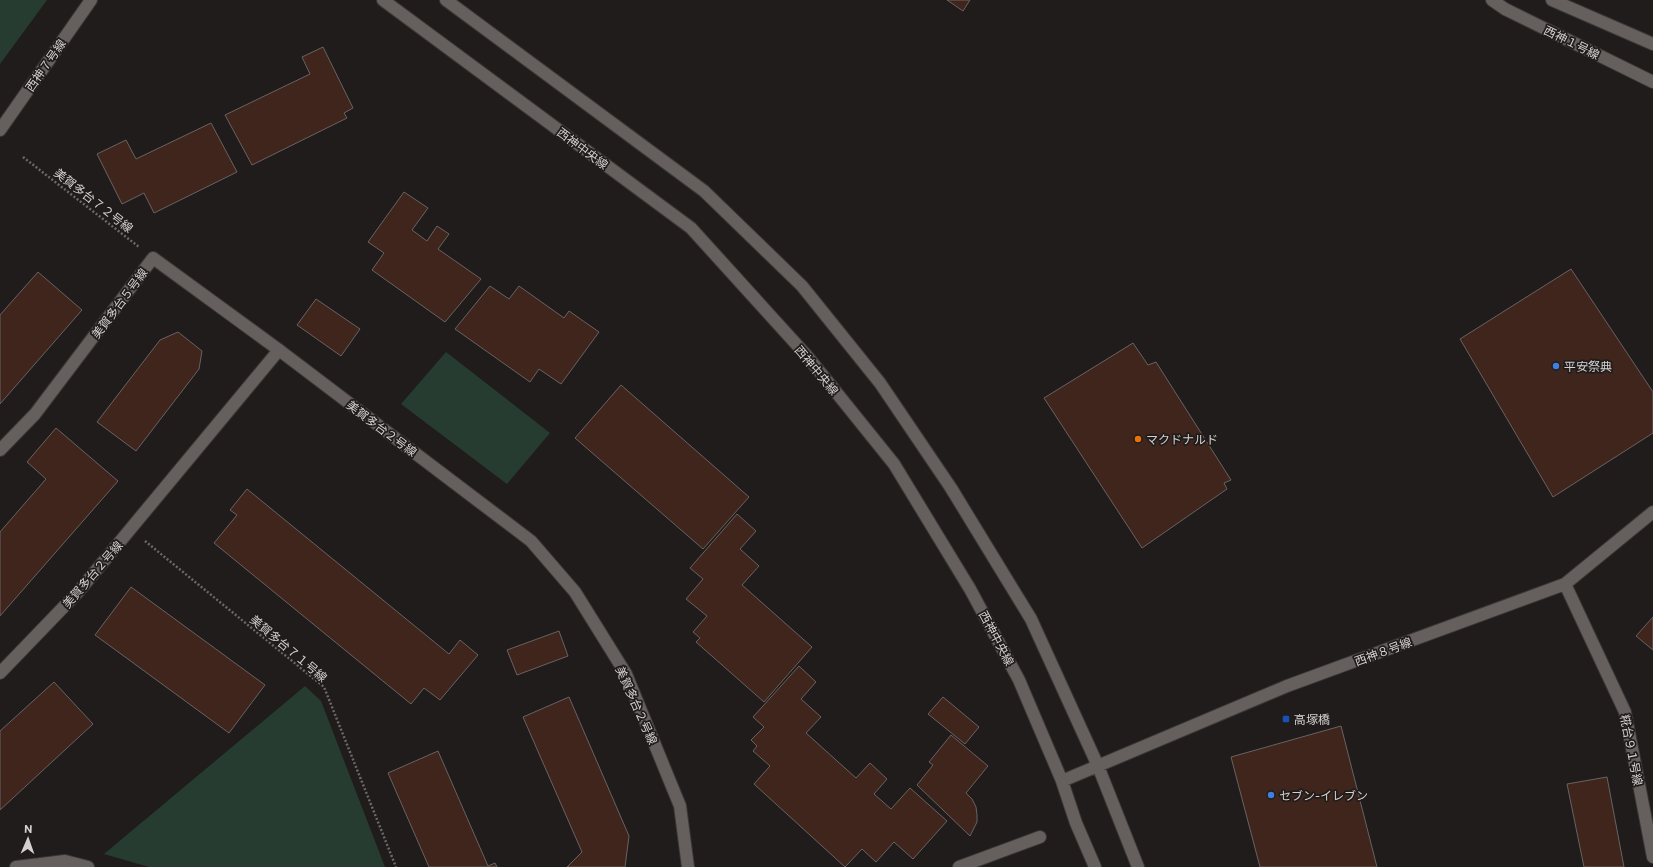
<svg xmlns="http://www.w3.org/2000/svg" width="1653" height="867" font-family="Commissioner,'Noto Sans JP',sans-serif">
	<rect width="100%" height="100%" fill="#201c1b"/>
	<!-- green -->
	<path fill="#263c31" d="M 0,0 L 47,0 L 0,64 Z
		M 446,352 L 550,433 L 507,484 L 401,404 Z
		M 305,686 L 321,701 L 385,867 L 149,867 L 104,854 Z"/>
	<!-- building -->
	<path fill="#40251c" stroke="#686362" d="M 947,0 L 970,0 L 963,11 Z
		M 323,47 L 353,108 L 344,113 L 347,118 L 252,165 L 225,115 L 310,74 L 302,57 Z
		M 211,123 L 237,172 L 154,213 L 144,193 L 122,204 L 97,154 L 126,140 L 136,159 Z
		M 404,192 L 428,208 L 412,230 L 427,241 L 437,226 L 449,234 L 438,249 L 481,279 L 445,322 L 372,270 L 384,253 L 368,242 Z
		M 1571,269 L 1653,392 L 1653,433 L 1553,497 L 1460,339 Z
		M 38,272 L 82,310 L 0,404 L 0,315 Z
		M 490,286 L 509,299 L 519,286 L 564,318 L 569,311 L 599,332 L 561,384 L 539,369 L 530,382 L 455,329 Z
		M 316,299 L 360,329 L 341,356 L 297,325 Z
		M 178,332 L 202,351 L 199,369 L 136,451 L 97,422 L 160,340 Z
		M 1133,343 L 1148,365 L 1156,362 L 1231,480 L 1224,483 L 1227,489 L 1142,548 L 1044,398 Z
		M 621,385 L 749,497 L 703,549 L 575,438 Z
		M 56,428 L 118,481 L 0,616 L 0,532 L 46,479 L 27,462 Z
		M 247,489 L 449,654 L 460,640 L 478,655 L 440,700 L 424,688 L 411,704 L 214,543 L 237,515 L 230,510 Z
		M 737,514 L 756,531 L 740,549 L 759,566 L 742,585 L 812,647 L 764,702 L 696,642 L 700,638 L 693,632 L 707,616 L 686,599 L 703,579 L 690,568 Z
		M 131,587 L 265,685 L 229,733 L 95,635 Z
		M 1653,617 L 1653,650 L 1636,636 Z
		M 559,631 L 568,656 L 517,675 L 507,650 Z
		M 799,666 L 816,682 L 801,699 L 821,717 L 806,733 L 856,778 L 870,763 L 887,779 L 874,794 L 891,809 L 910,788 L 947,821 L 913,859 L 894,842 L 876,862 L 862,849 L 845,867 L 754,784 L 770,766 L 753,751 L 757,746 L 751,740 L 764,727 L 753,717 Z
		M 54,682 L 93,724 L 0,810 L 0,731 Z
		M 569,697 L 629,836 L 625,867 L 567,867 L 582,852 L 523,717 Z
		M 943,697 L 979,727 L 965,744 L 928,714 Z
		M 1341,726 L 1377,867 L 1260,867 L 1231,757 Z
		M 951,735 L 988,766 L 966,793 L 972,799 L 976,807 L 977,815 L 977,822 L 970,836 L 917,785 L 933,765 L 929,762 Z
		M 438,751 L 488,866 L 495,863 L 497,867 L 429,867 L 388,773 Z
		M 1607,777 L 1624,867 L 1584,867 L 1567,784 Z"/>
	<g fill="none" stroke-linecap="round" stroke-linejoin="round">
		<defs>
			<path id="street" d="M 0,450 L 35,414 L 153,258 L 279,350
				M 16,867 L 65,861 L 88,867
				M 959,867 L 1040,837"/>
			<path id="secondary" d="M 383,0 L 691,228 L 807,356 L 894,464 L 970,589 L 1019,680 L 1062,781 L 1076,823 L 1095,867
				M 446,0 L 704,191 L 802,286 L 880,383 L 951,488 L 1031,619 L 1098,766 L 1138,867
				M 1492,0 L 1505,9 L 1653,82
				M 1552,0 L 1653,44
				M 0,130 L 91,0
				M 1565,584 L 1625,712 L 1653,857
				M 0,673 L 79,591 L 279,350 L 531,541 L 575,592 L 626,674 L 680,806 L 688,867
				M 1062,781 L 1287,686 L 1565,584 L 1653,512"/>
		</defs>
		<!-- street casing -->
		<use href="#street" stroke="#3a3736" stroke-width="14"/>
		<!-- secondary casing -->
		<use href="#secondary" stroke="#3a3736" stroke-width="14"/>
		<!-- path -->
		<path stroke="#6c6867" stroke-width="2.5" stroke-dasharray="2 2" stroke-linecap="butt" d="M 23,157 L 139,247
			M 145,541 L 324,687 L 396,867"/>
		<!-- street -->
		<use href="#street" stroke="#65605e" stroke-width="12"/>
		<!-- secondary -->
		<use href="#secondary" stroke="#65605e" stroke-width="12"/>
	</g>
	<!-- markers -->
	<g fill="#3f7fe0" stroke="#201c1b" stroke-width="1.5">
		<circle cx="1556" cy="366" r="4"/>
		<circle cx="1271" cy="795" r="4"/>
	</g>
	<circle fill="#e8710a" stroke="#201c1b" stroke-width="1.5" cx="1138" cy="439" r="4"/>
	<rect fill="#1a4fb4" stroke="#201c1b" stroke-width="1.5" x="1282" y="715" width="8" height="8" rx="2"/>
	<g text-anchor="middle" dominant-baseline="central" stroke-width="3.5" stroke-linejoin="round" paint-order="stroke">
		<!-- street labels -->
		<g font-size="12" fill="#d3d0cf" stroke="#201c1b">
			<text transform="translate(1572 42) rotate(26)">西神１号線</text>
			<text transform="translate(45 65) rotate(-55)">西神７号線</text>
			<text transform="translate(583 148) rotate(37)">西神中央線</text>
			<text transform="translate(94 200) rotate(38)">美賀多台７２号線</text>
			<text transform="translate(119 303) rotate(-53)">美賀多台５号線</text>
			<text transform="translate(817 370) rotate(50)">西神中央線</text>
			<text transform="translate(382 428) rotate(37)">美賀多台２号線</text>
			<text transform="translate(92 574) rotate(-49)">美賀多台２号線</text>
			<text transform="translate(997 638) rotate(62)">西神中央線</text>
			<text transform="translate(289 648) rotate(40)">美賀多台７１号線</text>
			<text transform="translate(1383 651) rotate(-20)">西神８号線</text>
			<text transform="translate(637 705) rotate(66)">美賀多台２号線</text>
			<text transform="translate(1632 750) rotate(79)">糀台９１号線</text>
		</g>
		<!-- poi labels -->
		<g font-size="12" fill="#d3d0cf" stroke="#201c1b" text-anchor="start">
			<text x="1564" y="366">平安祭典</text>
			<text x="1146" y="439">マクドナルド</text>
			<text x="1294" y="719">高塚橋</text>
			<text x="1279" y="795">セブン-イレブン</text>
		</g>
	</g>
	<!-- north arrow -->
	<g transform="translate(28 839) rotate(2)" stroke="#201c1b" stroke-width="3" paint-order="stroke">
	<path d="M0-3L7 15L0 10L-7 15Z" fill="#d3d0cf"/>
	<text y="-6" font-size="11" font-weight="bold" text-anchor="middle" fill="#d3d0cf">N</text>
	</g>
</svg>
